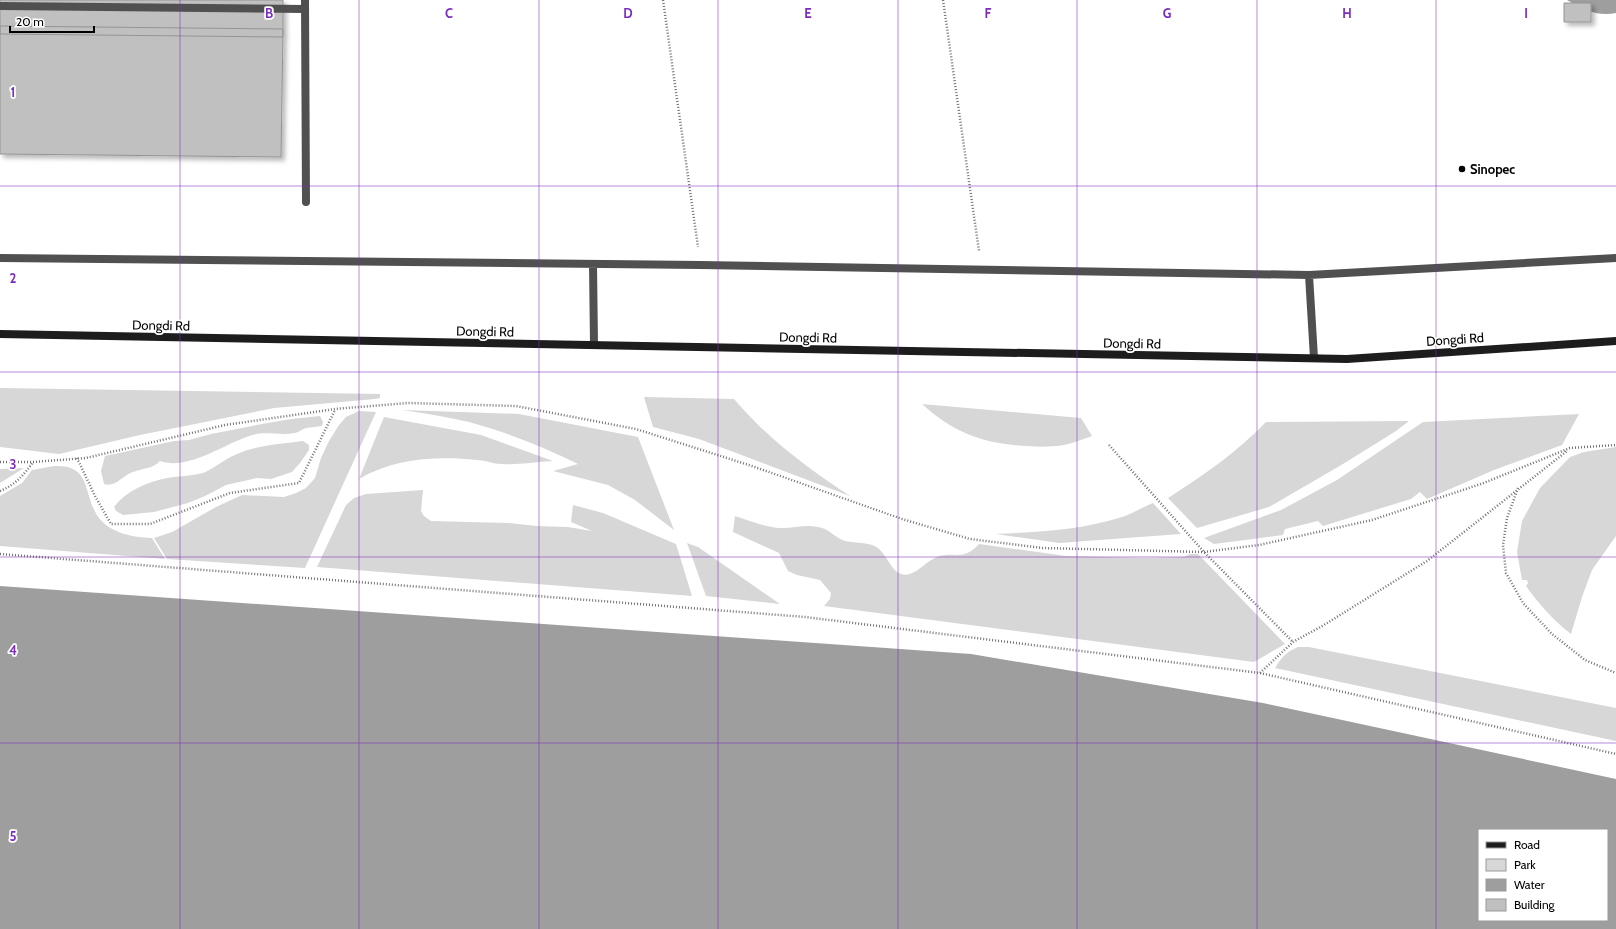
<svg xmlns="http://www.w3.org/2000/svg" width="1616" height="929" font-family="Cabin,sans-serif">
	<defs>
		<filter id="shadow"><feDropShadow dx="3.5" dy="3.5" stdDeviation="2" flood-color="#0004"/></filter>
	</defs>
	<rect width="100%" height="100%" fill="#fff"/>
	<!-- green -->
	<path fill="#d7d7d7" d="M 0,388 L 380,394 L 380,398 L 375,399 L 274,408 L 140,435 L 59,454 L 0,447 Z
		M 644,397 L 734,399 C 768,439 806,467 850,496 L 699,439 L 653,427 Z
		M 922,404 L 1081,418 L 1092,436 C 1083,439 1073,443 1064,445 C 1052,447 1039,447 1027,446 C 984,444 954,433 922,404 Z
		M 402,410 L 519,414 L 638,437 L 674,530 L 635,500 L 608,485 L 553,471 L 578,464 C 544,447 506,432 469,422 C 447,417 424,413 402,410 Z
		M 359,411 L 376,412 L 305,568 L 167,559 L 154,538 L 172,532 L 216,507 L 242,495 L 284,497 L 296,493 L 306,488 L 315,478 L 321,458 L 329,441 L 339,425 L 346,417 Z
		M 1579,414 L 1562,445 L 1494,470 L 1427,499 L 1420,492 L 1411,499 L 1323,526 L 1318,521 L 1285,529 L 1283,535 L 1214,544 L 1204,538 L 1281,510 L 1337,480 L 1423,422 Z
		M 320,416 L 323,422 L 322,426 C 317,427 311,427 306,428 C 303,429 299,432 295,433 C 281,436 267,431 252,435 C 225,443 189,471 160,461 C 153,469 143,468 133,472 C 123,475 115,488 104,484 L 101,471 L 105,456 L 174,441 L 189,440 L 211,434 L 262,424 L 291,419 Z
		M 384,417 L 481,435 L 553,461 C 536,462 518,465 501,464 C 493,464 485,460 477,460 C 436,456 395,458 359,479 Z
		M 1409,421 L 1396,431 L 1343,464 L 1269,507 L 1197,528 L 1168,498 C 1204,475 1237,452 1266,422 Z
		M 303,441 L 309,445 L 309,450 L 300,463 L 292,472 L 271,479 L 257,478 L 226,485 L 205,496 L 188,503 L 154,512 L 123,515 L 116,511 L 114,507 C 126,491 147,482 167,478 C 179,476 191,476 203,473 C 214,469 224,459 235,455 C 256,445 280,444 303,441 Z
		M 1616,447 L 1616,536 L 1592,570 L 1582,597 L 1571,634 C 1553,620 1539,604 1526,586 L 1528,583 L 1527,580 L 1522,580 L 1517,552 L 1522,521 L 1540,488 L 1570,457 L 1584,452 Z
		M 54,466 C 93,464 82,495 99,518 C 112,534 133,537 152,538 L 165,559 L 0,546 L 0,496 L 22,483 L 32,470 Z
		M 24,468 L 0,483 L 0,469 Z
		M 423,490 L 421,511 L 424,516 L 431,521 L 509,523 L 537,526 L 568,527 L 592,531 L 571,522 L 573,505 L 603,513 L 676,544 L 692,596 L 317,567 L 346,505 L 354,498 L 366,494 Z
		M 1153,503 L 1181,534 L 1059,543 L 996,534 C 1039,532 1081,530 1122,517 C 1132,514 1143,507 1153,503 Z
		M 735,516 C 747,520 771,529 782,528 C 795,528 806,524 818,527 C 830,529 835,538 845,541 C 853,543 863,542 872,545 C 886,549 889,570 901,574 C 913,578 923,564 933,559 C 951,548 961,564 979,544 L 1066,556 L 1144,558 L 1184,557 L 1190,554 L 1198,554 L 1285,644 L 1254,662 L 824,606 L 830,599 L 831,593 L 820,580 L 797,575 L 788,571 L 779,553 L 733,532 Z
		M 687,543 L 698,547 L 780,604 L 706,596 Z
		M 1298,647 L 1309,647 L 1616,708 L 1616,741 L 1275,668 C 1282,657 1286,652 1298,647 Z"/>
	<!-- water -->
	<path fill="#9e9e9e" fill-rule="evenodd" d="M 1567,0 L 1616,0 L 1616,13 C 1597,17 1583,9 1567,0 Z
		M 0,586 L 971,654 L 1263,703 L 1616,779 L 1616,929 L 0,929 ZM 1479,830 L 1607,830 L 1607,920 L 1479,920 Z"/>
	<!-- building -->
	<path fill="#c0c0c0" stroke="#949494" filter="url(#shadow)" d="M 0,0 L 283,0 L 283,37 L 0,34 Z
		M 1564,3 L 1591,3 L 1591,22 L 1564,22 Z
		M 0,26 L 283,29 L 281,157 L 0,154 Z"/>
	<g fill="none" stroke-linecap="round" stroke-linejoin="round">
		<!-- path -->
		<path stroke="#727272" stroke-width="2.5" stroke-dasharray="1 2" stroke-linecap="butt" d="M 663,0 L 698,247
			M 943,0 L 979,251
			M 1109,445 L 1204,552 L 1293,642
			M 77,458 L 95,496 L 111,524 L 150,524 L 230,493 L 299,483 L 335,410
			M 0,462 L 33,462 L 86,458 L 225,425 L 335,409 L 408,403 L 516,406 L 636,429 L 752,466 L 902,519 L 970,539 L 1043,548 L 1204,552 L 1259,545 L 1372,520 L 1481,484 L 1570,448 L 1616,445
			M 1518,488 L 1507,518 L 1503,545 L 1506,573 L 1523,603 L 1552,634 L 1585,660 L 1616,673
			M 0,491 C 15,485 24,475 33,462
			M 0,554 L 805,617 L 1260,673 L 1616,754
			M 1260,673 L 1293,642 L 1324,625 L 1427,561 L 1567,451"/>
		<!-- service -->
		<path stroke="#505050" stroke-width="8" d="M 305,0 L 306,202
			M 0,6 L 305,9"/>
		<!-- minor -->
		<path stroke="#505050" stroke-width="8" d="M 0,258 L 700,265 L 1309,275 L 1616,258
			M 593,264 L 594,345
			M 1309,275 L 1314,358"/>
		<!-- secondary -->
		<path stroke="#1d1d1d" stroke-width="8" d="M 0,334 L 1347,359 L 1616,341"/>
	</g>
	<!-- grid -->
	<path fill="none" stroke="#7b2cbf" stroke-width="1" stroke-opacity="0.55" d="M 180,0 L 180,929M 359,0 L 359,929M 539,0 L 539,929M 718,0 L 718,929M 898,0 L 898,929M 1077,0 L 1077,929M 1257,0 L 1257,929M 1436,0 L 1436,929M 0,186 L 1616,186M 0,372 L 1616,372M 0,557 L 1616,557M 0,743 L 1616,743"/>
	<!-- markers -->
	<circle fill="#000" stroke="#fff" stroke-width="1.5" cx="1462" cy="169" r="4"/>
	<g text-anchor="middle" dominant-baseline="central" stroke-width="3.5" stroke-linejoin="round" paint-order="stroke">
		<!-- poi labels -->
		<g font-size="13" font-weight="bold" fill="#000" stroke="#fff" text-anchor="start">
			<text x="1470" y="169">Sinopec</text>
		</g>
		<!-- street labels -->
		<g font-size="13" fill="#000" stroke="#fff">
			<text transform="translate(161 325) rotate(1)">Dongdi Rd</text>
			<text transform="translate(485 331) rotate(1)">Dongdi Rd</text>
			<text transform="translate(808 337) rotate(1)">Dongdi Rd</text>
			<text transform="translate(1455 339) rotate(-4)">Dongdi Rd</text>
			<text transform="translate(1132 343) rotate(1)">Dongdi Rd</text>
		</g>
	</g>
	<g font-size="13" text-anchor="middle" font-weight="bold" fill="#7b2cbf" stroke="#fff" stroke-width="3.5" stroke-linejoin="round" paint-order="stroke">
		<text x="269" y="18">B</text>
		<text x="449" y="18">C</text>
		<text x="628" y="18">D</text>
		<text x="808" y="18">E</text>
		<text x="988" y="18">F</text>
		<text x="1167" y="18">G</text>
		<text x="1347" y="18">H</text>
		<text x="1526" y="18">I</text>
		<text x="13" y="97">1</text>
		<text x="13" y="283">2</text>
		<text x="13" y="469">3</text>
		<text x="13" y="655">4</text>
		<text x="13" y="841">5</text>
	</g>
	<!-- legend -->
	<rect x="1478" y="829" width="130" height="92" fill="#ffffff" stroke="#999999"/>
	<rect x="1486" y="842" width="20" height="6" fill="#1d1d1d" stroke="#999999"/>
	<text x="1514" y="849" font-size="12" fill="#000000">Road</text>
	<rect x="1486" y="859" width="20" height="12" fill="#d7d7d7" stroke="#999999"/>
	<text x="1514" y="869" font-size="12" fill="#000000">Park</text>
	<rect x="1486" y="879" width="20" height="12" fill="#9e9e9e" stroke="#999999"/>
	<text x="1514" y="889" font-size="12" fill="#000000">Water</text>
	<rect x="1486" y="899" width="20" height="12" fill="#c0c0c0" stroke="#999999"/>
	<text x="1514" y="909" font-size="12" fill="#000000">Building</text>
	<!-- scale -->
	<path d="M10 26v6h84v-6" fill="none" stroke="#000000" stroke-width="2"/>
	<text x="16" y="26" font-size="12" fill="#000000" stroke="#ffffff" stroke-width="3" paint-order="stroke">20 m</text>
</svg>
